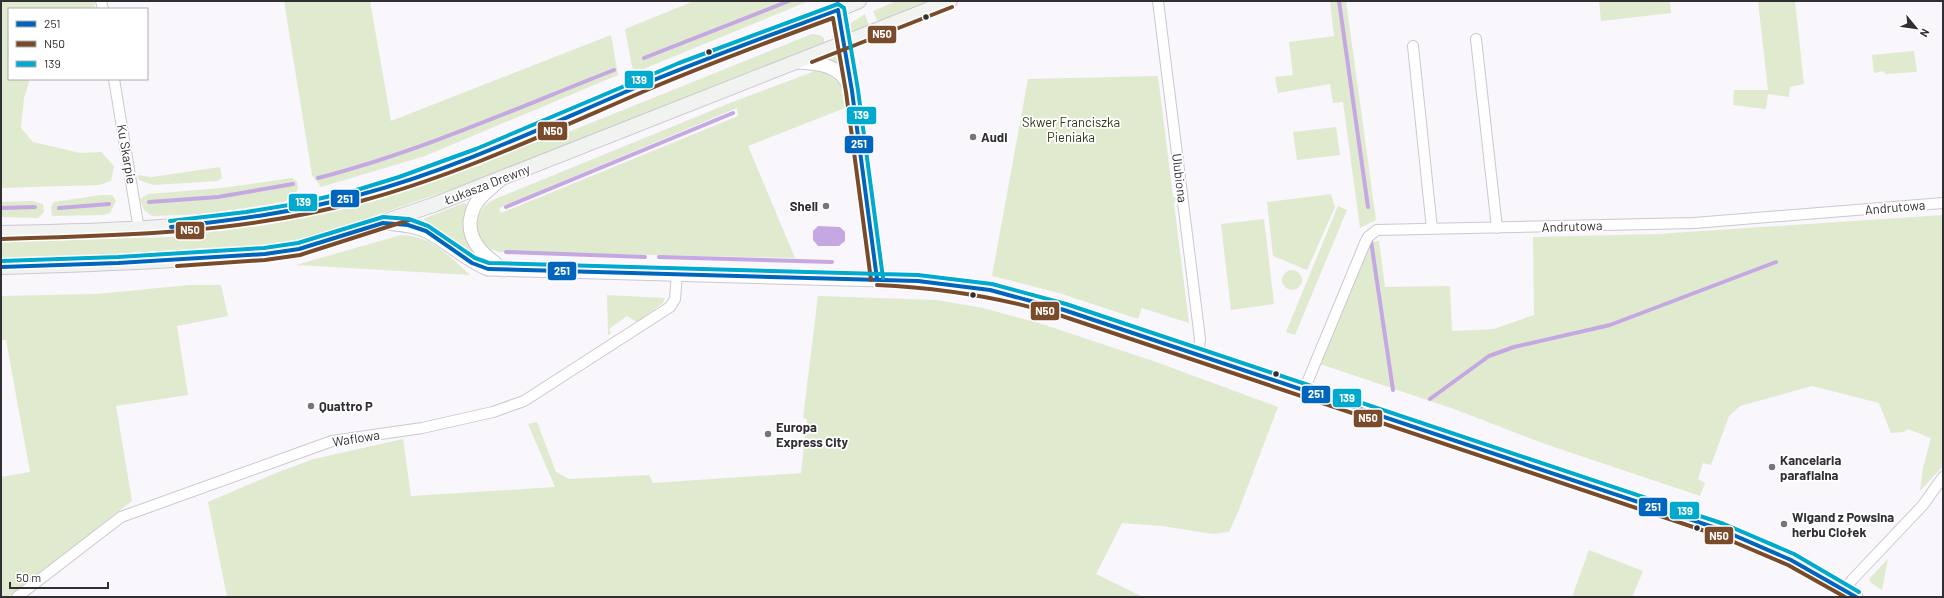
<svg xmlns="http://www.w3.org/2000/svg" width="1944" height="598" font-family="Barlow,sans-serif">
	<rect width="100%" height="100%" fill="#f9f6fc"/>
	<!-- green -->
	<path fill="#e0eacf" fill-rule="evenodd" d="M 1,1 L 94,1 L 95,9 L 9,9 L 9,79 L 30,79 L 24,98 L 21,128 L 33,142 L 80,153 L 101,152 L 114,166 L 111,181 L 99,185 L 1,188 Z
		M 284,1 L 370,1 L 391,121 L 611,35 L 618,75 L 425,156 L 321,187 L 312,175 Z
		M 694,1 L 809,1 L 636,72 L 632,67 L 625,29 Z
		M 897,1 L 931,1 L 878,22 L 873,11 Z
		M 1330,1 L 1346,1 L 1376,220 L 1360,228 L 1343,102 L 1333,103 L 1330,84 L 1278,93 L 1275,77 L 1293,75 L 1289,42 L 1334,36 Z
		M 1599,1 L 1670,1 L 1671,13 L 1601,21 Z
		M 1758,1 L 1795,1 L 1804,84 L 1790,87 L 1789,97 L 1768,94 L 1766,109 L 1733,105 L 1734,90 L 1768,90 Z
		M 865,14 L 869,25 L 853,32 L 850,28 L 851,23 Z
		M 812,34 L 820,35 L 824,38 L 824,42 L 472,182 L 313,237 L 272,245 L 203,251 L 1,259 L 1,242 L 172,237 L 261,226 L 330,212 L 389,195 L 496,155 L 566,133 Z
		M 1914,51 L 1917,72 L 1885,74 L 1884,71 L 1874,73 L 1872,55 Z
		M 839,54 L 841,68 L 820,60 Z
		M 815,71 L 826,73 L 841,85 L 845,108 L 748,146 L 795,258 L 502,252 C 481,250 469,230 481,211 C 484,205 490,202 495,199 L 735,101 ZM 737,108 L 738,116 L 501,213 L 499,208 Z
		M 1158,76 L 1173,197 L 1176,198 L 1174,204 L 1189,323 L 1142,308 L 1138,319 L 1059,293 L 992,276 L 1028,79 Z
		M 1336,127 L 1340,155 L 1297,160 L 1293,132 Z
		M 220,167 L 222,178 L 218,181 L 153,185 L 139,180 L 137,175 L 152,177 Z
		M 292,178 L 297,181 L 298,187 L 295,197 L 283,202 L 205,214 L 152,216 L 144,210 L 140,199 L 148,194 L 222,188 Z
		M 1331,194 L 1335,207 L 1307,270 L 1273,256 L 1267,202 Z
		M 101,195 L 112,195 L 116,201 L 110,213 L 103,215 L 52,216 L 51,207 L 54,202 Z
		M 33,201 L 43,204 L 44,212 L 38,218 L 1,217 L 1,202 Z
		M 464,203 L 468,205 C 461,230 463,240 482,259 L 474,256 L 423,219 Z
		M 1338,206 L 1347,210 L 1295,335 L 1286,332 Z
		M 1943,215 L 1943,466 L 1920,491 L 1923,468 L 1931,438 L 1908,429 L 1904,432 L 1891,433 L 1879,403 L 1812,386 L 1740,406 L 1729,416 L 1711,465 L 1703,463 L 1698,479 L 1705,483 L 1700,496 L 1545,444 L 1454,409 L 1320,364 L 1369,242 L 1379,241 L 1385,287 L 1450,286 L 1452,331 L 1494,329 L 1534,315 L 1533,237 L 1658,234 Z
		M 1264,219 L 1274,304 L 1231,310 L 1221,224 Z
		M 401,235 C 431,235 449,256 470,275 L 296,265 Z
		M1282 280a10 10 0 1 1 20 0a10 10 0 1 1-20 0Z
		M 190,285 L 221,285 L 228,316 L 177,326 L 188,395 L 116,406 L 132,501 L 8,597 L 1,597 L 1,477 L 30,472 L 6,340 L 1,340 L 1,296 L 96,294 Z
		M 607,295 L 665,298 L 663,303 L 637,322 L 627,316 L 609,329 L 611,333 L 608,335 Z
		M 818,296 L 937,300 L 983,308 L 1042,324 L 1156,362 L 1278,407 L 1238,512 L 1229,532 L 1213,534 L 1162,526 L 1122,523 L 1096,574 L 1143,597 L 227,597 L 208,502 L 281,471 L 314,459 L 403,439 L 411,496 L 555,487 L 528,424 L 537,422 L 556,472 L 569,479 L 649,475 L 653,483 L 801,473 L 807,419 L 803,418 Z
		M 1589,550 L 1643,571 L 1632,597 L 1572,597 Z
		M 1888,559 L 1882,590 L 1871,583 L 1869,579 Z"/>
	<!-- water -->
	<path fill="#c5a8e1" d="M 818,226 L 840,227 L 845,232 L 845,241 L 839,246 L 818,246 L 813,240 L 813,231 Z"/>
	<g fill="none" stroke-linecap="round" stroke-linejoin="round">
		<!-- stream -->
		<path stroke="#c5a8e1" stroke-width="4" d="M 1339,1 L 1368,207
			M 644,58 L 789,1
			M 318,178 C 419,152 517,108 614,70
			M 149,202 L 218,197 L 293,184
			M 506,207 L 733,113
			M 1,208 L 35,207
			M 59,208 L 109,204
			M 1371,241 L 1393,390
			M 506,252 L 645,257
			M 659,257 L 832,262
			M 1430,399 L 1489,356 L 1514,347 L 1610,325 L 1776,262"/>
		<defs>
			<path id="minor" d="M 101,1 L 103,9
				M 1158,1 L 1200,339 L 1198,355
				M 1476,39 L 1497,228
				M 1413,46 L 1432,229
				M 114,79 L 139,230
				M 1304,390 L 1365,243 L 1368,237 L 1377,230 L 1694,223 L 1943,203
				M 1845,590 L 1852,580 L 1923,505 L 1943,477
				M 17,597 L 121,517 L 332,441 L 422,428 L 493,412 L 524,401 L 670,307 L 675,299 L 677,274"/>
			<path id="tertiary" d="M 838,10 L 852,91 L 877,279
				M 796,62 C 817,63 839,64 849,86
				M 501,179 C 494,186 483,193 477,202 C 472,208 471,216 470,222 C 469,245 488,258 504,270
				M 383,223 C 397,224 413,225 426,231 C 449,242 463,259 488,269 L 918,281 C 968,286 1016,294 1064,310 L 1722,530 C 1769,548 1814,569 1856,597"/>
			<path id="secondary" d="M 1,233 C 110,231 212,228 320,205 C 429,182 530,131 632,89 C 707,58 784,32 859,1
				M 1,267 C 69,265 136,263 204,258 C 242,256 281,254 318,244 L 433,205 L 950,1"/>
		</defs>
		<!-- minor casing -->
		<use href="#minor" stroke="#cbc8ce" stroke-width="12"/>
		<!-- tertiary casing -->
		<use href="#tertiary" stroke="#cbc8ce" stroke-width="15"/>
		<!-- secondary casing -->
		<use href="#secondary" stroke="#cbc8ce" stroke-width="16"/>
		<!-- minor -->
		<use href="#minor" stroke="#fefeff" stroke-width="10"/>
		<!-- tertiary -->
		<use href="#tertiary" stroke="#fefeff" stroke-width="13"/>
		<!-- secondary -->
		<use href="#secondary" stroke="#f1f3f0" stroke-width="14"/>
		<defs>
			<path id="bus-1" d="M 838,10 L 852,91 L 877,279
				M 171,227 C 235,220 297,212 359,195 C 453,170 541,128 630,90 C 698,61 768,36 838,10
				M 1,267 L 118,263 L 265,254 L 299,249 L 383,223 L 408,225 L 426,231 L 472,263 L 488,269 L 918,281 L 990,290 L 1064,310 L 1722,530 L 1791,560 L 1856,597"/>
			<path id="bus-2" d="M 812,62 L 952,7
				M 1,239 C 122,236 244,233 361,201 C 462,174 558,128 654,87 C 713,62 773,40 833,18 L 846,92 L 871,280
				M 177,266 L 265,260 L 300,255 L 409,220
				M 877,285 C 940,288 1001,297 1062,316 L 1720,536 L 1788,565 L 1845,597"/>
			<path id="bus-3" d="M 170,221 L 246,212 L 301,203 L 360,189 L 399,177 L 476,149 L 679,63 L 838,4 L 844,8 L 858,90 L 883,278
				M 1,261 L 118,257 L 264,248 L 298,243 L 383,217 L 409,219 L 428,226 L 475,258 L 489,263 L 918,275 L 992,284 L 1066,304 L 1724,524 L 1794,554 L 1859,592"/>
		</defs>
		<!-- bus-1 casing -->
		<use href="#bus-1" stroke="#fff" stroke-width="7"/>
		<!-- bus-2 casing -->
		<use href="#bus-2" stroke="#fff" stroke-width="7"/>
		<!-- bus-3 casing -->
		<use href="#bus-3" stroke="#fff" stroke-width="7"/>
		<!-- bus-1 -->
		<use href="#bus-1" stroke="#0065bd" stroke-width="4"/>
		<!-- bus-2 -->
		<use href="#bus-2" stroke="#7a4b2a" stroke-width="4"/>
		<!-- bus-3 -->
		<use href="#bus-3" stroke="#00a9ce" stroke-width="4"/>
	</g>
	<!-- markers -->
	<g fill="#312e34" stroke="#fff" stroke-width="1.5">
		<circle cx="926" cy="17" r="3.5"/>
		<circle cx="709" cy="52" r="3.5"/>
		<circle cx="973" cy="295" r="3.5"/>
		<circle cx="1276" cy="374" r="3.5"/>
		<circle cx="1697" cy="528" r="3.5"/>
	</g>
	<g fill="#77747a" stroke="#fff" stroke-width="1.5">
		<circle cx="973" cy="137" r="4"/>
		<circle cx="826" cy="206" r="4"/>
		<circle cx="311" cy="406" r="4"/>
		<circle cx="768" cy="434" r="4"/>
		<circle cx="1772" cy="467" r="4"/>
		<circle cx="1784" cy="524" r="4"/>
	</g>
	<g text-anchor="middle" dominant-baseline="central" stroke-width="3.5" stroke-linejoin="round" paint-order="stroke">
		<!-- park labels -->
		<g font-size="13" fill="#2d3a16" stroke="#fff">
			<text x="1071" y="122">Skwer Franciszka<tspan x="1071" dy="15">Pieniaka</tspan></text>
		</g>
		<!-- poi labels -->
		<g font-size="13" font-weight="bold" fill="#312e34" stroke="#fff" text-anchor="start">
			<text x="981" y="137">Audi</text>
			<text x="818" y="206" text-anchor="end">Shell</text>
			<text x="319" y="406">Quattro P</text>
			<text x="776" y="427">Europa<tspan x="776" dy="15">Express City</tspan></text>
			<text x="1780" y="460">Kancelaria<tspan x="1780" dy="15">parafialna</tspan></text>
			<text x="1792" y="517">Wigand z Powsina<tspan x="1792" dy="15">herbu Ciołek</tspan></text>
		</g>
		<!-- street labels -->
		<g font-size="13" fill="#312e34" stroke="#fff">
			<text transform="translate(127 154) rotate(80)">Ku Skarpie</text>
			<text transform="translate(1180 178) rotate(83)">Ulubiona</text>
			<text transform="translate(487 184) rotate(-21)">Łukasza Drewny</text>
			<text transform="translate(1895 207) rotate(-5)">Andrutowa</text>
			<text transform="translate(1572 226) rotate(-2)">Andrutowa</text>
			<text transform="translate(356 438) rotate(-9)">Waflowa</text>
		</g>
	</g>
	<g stroke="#fff" stroke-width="1.5">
		<rect x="867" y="25" width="30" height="19" rx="4" fill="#7a4b2a"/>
		<rect x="624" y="70" width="30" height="19" rx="4" fill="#00a9ce"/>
		<rect x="846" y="106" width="31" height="19" rx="4" fill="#00a9ce"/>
		<rect x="537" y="121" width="31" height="20" rx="4" fill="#7a4b2a"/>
		<rect x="844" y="135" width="30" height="19" rx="4" fill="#0065bd"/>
		<rect x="330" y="189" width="30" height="19" rx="4" fill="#0065bd"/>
		<rect x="288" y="193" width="30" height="19" rx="4" fill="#00a9ce"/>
		<rect x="175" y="221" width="30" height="19" rx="4" fill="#7a4b2a"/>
		<rect x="547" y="261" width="30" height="20" rx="4" fill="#0065bd"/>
		<rect x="1030" y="301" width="30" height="20" rx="4" fill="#7a4b2a"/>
		<rect x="1301" y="385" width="30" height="19" rx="4" fill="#0065bd"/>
		<rect x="1332" y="388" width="30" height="20" rx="4" fill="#00a9ce"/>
		<rect x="1353" y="409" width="30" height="19" rx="4" fill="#7a4b2a"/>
		<rect x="1638" y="497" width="30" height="20" rx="4" fill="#0065bd"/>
		<rect x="1669" y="501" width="31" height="19" rx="4" fill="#00a9ce"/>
		<rect x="1704" y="526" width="30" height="19" rx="4" fill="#7a4b2a"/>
	</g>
	<g font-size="11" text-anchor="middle" font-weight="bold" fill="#fff">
		<text x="882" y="38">N50</text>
		<text x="639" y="84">139</text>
		<text x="861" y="119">139</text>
		<text x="553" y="135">N50</text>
		<text x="859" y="148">251</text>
		<text x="345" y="203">251</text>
		<text x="303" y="206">139</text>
		<text x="190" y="234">N50</text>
		<text x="562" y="275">251</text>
		<text x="1045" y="315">N50</text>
		<text x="1316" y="398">251</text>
		<text x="1347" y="402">139</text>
		<text x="1368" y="422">N50</text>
		<text x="1653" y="511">251</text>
		<text x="1685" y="515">139</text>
		<text x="1719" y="540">N50</text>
	</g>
	<!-- border -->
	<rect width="1944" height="598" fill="none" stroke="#312e34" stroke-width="4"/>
	<!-- legend -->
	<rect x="8" y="8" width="140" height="72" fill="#ffffff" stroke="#adabae"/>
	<rect x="16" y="21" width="20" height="6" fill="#0065bd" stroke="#adabae"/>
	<text x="44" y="28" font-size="12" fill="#312e34">251</text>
	<rect x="16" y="41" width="20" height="6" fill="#7a4b2a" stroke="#adabae"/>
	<text x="44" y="48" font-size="12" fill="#312e34">N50</text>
	<rect x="16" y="61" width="20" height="6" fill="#00a9ce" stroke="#adabae"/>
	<text x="44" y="68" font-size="12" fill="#312e34">139</text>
	<!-- north arrow -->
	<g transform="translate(1916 28) rotate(119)" stroke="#ffffff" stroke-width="3" paint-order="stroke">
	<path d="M0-3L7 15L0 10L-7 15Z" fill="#312e34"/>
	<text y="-6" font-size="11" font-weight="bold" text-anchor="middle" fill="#312e34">N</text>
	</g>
	<!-- scale -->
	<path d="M10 582v6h98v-6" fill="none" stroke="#312e34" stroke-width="2"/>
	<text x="16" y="582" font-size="12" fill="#312e34" stroke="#ffffff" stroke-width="3" paint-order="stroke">50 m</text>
</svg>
